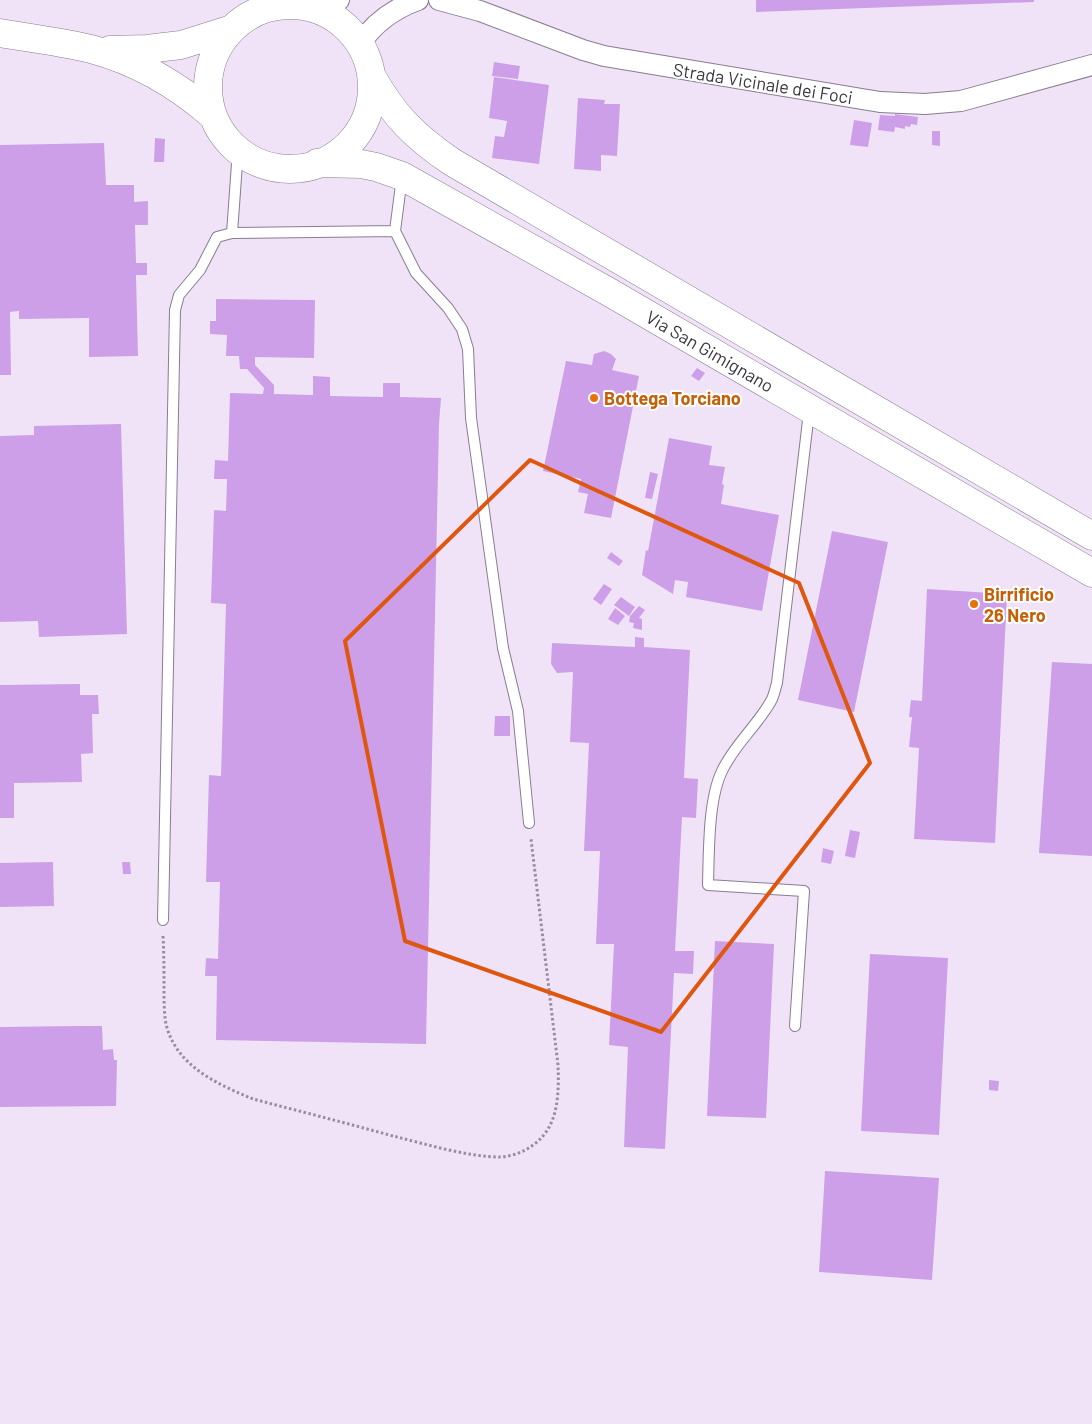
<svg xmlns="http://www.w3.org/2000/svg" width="1092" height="1424" font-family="Barlow,sans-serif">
	<rect width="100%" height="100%" fill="#f0e3f8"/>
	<!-- building -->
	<path fill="#ce9fe9" d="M 756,0 L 1034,0 L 1034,2 L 756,12 Z
		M 494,62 L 520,66 L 518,79 L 492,76 Z
		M 494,77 L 549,85 L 539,164 L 492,158 L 495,136 L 504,137 L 507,121 L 489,118 Z
		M 578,98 L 605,100 L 604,104 L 620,104 L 617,156 L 601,155 L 601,171 L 574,169 Z
		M 895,114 L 918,117 L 917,125 L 911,124 L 910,127 L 905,126 L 905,129 L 895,127 L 894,132 L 878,130 L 880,115 L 895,116 Z
		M 854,120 L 872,123 L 868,147 L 850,145 Z
		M 932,131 L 940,131 L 940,146 L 932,145 Z
		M 155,138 L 165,139 L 164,162 L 154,162 Z
		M 104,143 L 106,185 L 134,185 L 134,202 L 148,201 L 148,225 L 135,225 L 136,263 L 147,263 L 147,275 L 136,275 L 138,356 L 89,357 L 89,318 L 19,319 L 19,311 L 10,312 L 11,375 L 0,375 L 0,145 Z
		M 216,299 L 315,300 L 314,358 L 255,357 L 255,365 L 274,385 L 274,394 L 313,395 L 313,376 L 330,377 L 330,396 L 383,397 L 383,383 L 400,383 L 400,397 L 441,398 L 439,424 L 426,1044 L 216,1040 L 217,976 L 205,976 L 206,958 L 218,959 L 220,882 L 206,882 L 209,775 L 221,776 L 226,604 L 211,603 L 214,510 L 226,511 L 227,479 L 214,479 L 215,460 L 228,461 L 230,393 L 263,394 L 264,388 L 247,369 L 240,369 L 239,356 L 226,356 L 227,335 L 210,334 L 210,321 L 216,321 Z
		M 604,351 L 611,354 L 616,359 L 612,370 L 639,376 L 611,518 L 584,513 L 588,494 L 578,492 L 581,479 L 543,471 L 566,361 L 592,365 L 594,354 Z
		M 697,368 L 705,373 L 699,381 L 691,376 Z
		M 121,424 L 127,634 L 39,637 L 38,621 L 0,622 L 0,436 L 34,435 L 34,426 Z
		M 669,438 L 712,446 L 709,465 L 725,467 L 722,484 L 724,485 L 721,504 L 779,515 L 762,611 L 686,597 L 688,582 L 675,580 L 673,594 L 642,575 L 646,550 L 648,551 Z
		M 650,472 L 658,474 L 652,499 L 645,498 Z
		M 832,531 L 888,542 L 854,712 L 798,700 Z
		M 611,552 L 623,561 L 619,566 L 607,558 Z
		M 604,584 L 612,589 L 601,605 L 593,599 Z
		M 927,589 L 1007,594 L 995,843 L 914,839 L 919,748 L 909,747 L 912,717 L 909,717 L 911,700 L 922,701 Z
		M 621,597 L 635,607 L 629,616 L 614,605 Z
		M 639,606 L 645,610 L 639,618 L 642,619 L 642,630 L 633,628 L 634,623 L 629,622 L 630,616 Z
		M 615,608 L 625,616 L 618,625 L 608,619 Z
		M 635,637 L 644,638 L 644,647 L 690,650 L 684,778 L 698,779 L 696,818 L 682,817 L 675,951 L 694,951 L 693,974 L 674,973 L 665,1149 L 624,1147 L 628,1047 L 609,1045 L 614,944 L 596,944 L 600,851 L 584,851 L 589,743 L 570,742 L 573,672 L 557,673 L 551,664 L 552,643 L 635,647 Z
		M 1052,662 L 1092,664 L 1092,856 L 1039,853 Z
		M 80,684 L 80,695 L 98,695 L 99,714 L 92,714 L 93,753 L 81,754 L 82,782 L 14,783 L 14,818 L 0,818 L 0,685 Z
		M 495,716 L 510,716 L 510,736 L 494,736 Z
		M 850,830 L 860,832 L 855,858 L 845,856 Z
		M 823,848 L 834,851 L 831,864 L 821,862 Z
		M 53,862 L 54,906 L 0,907 L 0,863 Z
		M 122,862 L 130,862 L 131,874 L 123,874 Z
		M 715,941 L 774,944 L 766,1118 L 707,1116 Z
		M 870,954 L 948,958 L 939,1135 L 861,1131 Z
		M 78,1026 L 102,1026 L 103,1050 L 113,1049 L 114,1060 L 117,1060 L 116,1106 L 0,1107 L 0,1027 Z
		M 989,1080 L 999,1081 L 998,1091 L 989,1090 Z
		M 825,1171 L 939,1178 L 932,1280 L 819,1272 Z"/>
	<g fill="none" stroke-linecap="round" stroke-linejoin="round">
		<defs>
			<path id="service" d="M 402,177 L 395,231 L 416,273 L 448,308 L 462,329 L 468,349 L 471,418 L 503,648 L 518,711 L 529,823
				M 232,233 L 395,231
				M 163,920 L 175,310 L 179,295 L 200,270 L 217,237 L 232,233 L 238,150
				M 795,1026 L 804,891 L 708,885 C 709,852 708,800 722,771 C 734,745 757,726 771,701 C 774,696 775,689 777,683 L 809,412"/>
			<path id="minor" d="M 439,0 L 480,11 L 583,50 L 604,56 L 880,102 L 925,104 L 961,101 L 1092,65
				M 322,11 L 339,0
				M 360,44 C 374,23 393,9 418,0"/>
			<path id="secondary" d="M208 87a82 82 0 1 1 164 0a82 82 0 1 1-164 0Z
				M 0,33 C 30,38 62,42 91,49 C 136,61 178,85 213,116
				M 110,50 L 147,49 L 181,45 L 232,29
				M 372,77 C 394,116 415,137 452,162 L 1092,536
				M 317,163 L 361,164 L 376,167 L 402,176 L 609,292 L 1092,573"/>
		</defs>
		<!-- service casing -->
		<use href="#service" stroke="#887d8f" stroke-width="12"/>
		<!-- minor casing -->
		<use href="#minor" stroke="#887d8f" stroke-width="22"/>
		<!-- secondary casing -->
		<use href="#secondary" stroke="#887d8f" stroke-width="29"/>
		<!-- path -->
		<path stroke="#978e9d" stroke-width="3" stroke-dasharray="2.5 2.5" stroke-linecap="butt" d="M 163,936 C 164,954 164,972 164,989 C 164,1001 164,1013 166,1024 C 176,1066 217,1084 253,1099 C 299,1111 346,1123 393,1136 C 426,1144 467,1157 501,1157 C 513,1156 524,1152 533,1145 C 559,1127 559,1094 558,1065 L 531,839"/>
		<!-- service -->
		<use href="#service" stroke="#fff" stroke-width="10"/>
		<!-- minor -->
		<use href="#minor" stroke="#fff" stroke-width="20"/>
		<!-- secondary -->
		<use href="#secondary" stroke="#fff" stroke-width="28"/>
	</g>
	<!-- marked area -->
	<path fill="none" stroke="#df570e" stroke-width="4" stroke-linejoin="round" d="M 530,460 L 799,583 L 870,763 L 661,1032 L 405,941 L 345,641 Z"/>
	<!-- markers -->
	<g fill="#e8710a" stroke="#fff" stroke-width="2">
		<circle cx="594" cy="398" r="5"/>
		<circle cx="974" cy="604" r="5"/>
	</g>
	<g text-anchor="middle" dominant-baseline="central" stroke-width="4" stroke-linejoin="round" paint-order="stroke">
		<!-- street labels -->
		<g font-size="18" fill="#3b363e" stroke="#fff">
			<text transform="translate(763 83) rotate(9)">Strada Vicinale dei Foci</text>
			<text transform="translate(710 351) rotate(30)">Via San Gimignano</text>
		</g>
		<!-- food labels -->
		<g font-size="18" font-weight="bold" fill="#c56008" stroke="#fff" text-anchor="start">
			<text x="604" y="398">Bottega Torciano</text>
			<text x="984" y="594">Birrificio<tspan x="984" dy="21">26 Nero</tspan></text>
		</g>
	</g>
</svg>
